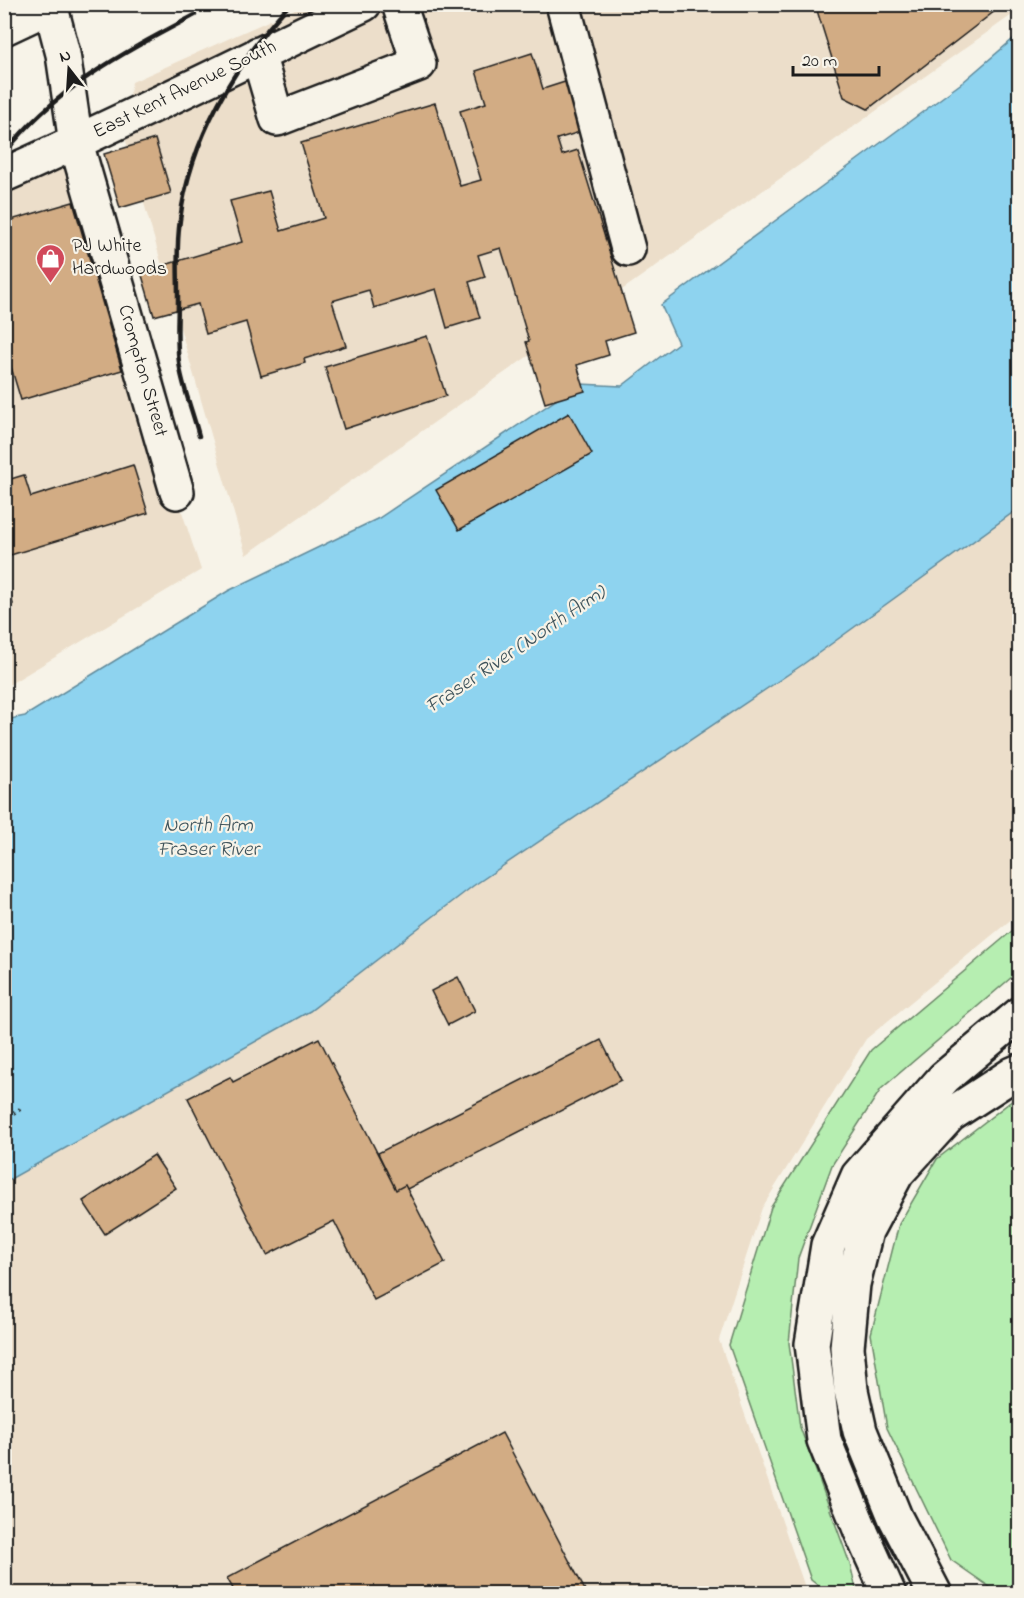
<svg xmlns="http://www.w3.org/2000/svg" width="1024" height="1598" font-family="'Indie Flower',sans-serif">
	<rect width="100%" height="100%" fill="#f7f3e8"/>
	<filter id="ink" filterUnits="userSpaceOnUse"><feTurbulence type="fractalNoise" baseFrequency=".0167" numOctaves="2"/><feDisplacementMap in="SourceGraphic" scale="12" xChannelSelector="R" yChannelSelector="G"/><feConvolveMatrix kernelMatrix="1 2 1 2 8 2 1 2 1" color-interpolation-filters="sRGB"/></filter>
	<g filter="url(#ink)">
		<!-- built -->
		<path fill="#ecdeca" d="M 304,5 L 1019,5 L 1019,10 L 246,555 L 123,131 L 132,82 Z
			M 67,160 L 201,570 L 5,687 L 4,188 Z
			M 1019,508 L 1019,913 L 866,1039 L 762,1208 L 719,1340 L 807,1593 L 5,1593 L 4,1182 L 310,1011 L 473,886 L 802,665 Z"/>
		<!-- green -->
		<path fill="#b6eeb1" stroke="#698566" stroke-width="1.5" d="M 1019,925 L 1019,971 L 881,1089 L 832,1165 L 798,1258 L 789,1343 L 800,1427 L 850,1564 L 857,1593 L 828,1593 L 811,1580 L 729,1345 L 771,1207 L 871,1050 Z
			M 1019,1098 L 1020,1583 L 997,1592 L 951,1560 L 887,1428 L 871,1334 L 899,1224 L 937,1159 L 1013,1100 Z"/>
		<!-- water -->
		<path fill="#8ed3ef" stroke="#608a9b" stroke-width="1.5" d="M 1019,34 L 1019,508 L 802,665 L 473,886 L 310,1011 L 5,1182 L 5,720 L 25,716 L 228,591 L 379,518 L 580,384 L 622,386 L 678,343 L 661,305 L 963,82 Z"/>
		<!-- building -->
		<path fill="#d2ac84" stroke="#1c1c1c" stroke-width="1.5" d="M 815,4 L 1004,4 L 868,109 L 844,97 Z
			M 532,53 L 543,89 L 568,81 L 583,131 L 557,139 L 562,155 L 578,150 L 634,332 L 605,341 L 609,355 L 577,365 L 585,391 L 545,403 L 526,342 L 529,341 L 501,248 L 478,255 L 485,277 L 469,282 L 480,318 L 447,328 L 436,289 L 374,308 L 369,290 L 332,301 L 346,346 L 304,359 L 305,363 L 261,376 L 246,322 L 206,334 L 198,304 L 154,316 L 141,272 L 242,242 L 230,201 L 269,191 L 281,231 L 324,218 L 301,143 L 435,103 L 460,186 L 481,180 L 460,111 L 486,103 L 476,71 Z
			M 155,139 L 171,193 L 120,208 L 104,154 Z
			M 73,202 L 122,370 L 21,400 L 4,344 L 4,222 Z
			M 427,336 L 446,396 L 344,429 L 325,367 Z
			M 569,413 L 592,454 L 459,530 L 436,490 Z
			M 133,465 L 148,513 L 4,557 L 4,481 L 24,475 L 31,497 Z
			M 4,577 L 13,604 L 4,607 Z
			M 458,977 L 475,1011 L 448,1025 L 431,991 Z
			M 319,1038 L 396,1190 L 405,1185 L 445,1263 L 374,1300 L 334,1221 L 267,1255 L 188,1098 L 230,1077 L 233,1082 Z
			M 601,1040 L 621,1080 L 407,1189 L 405,1185 L 396,1190 L 378,1153 Z
			M 154,1155 L 176,1188 L 105,1234 L 83,1201 Z
			M 502,1433 L 587,1594 L 236,1594 L 227,1578 Z"/>
		<g fill="none" stroke-linecap="round" stroke-linejoin="round">
			<defs>
				<path id="minor" d="M 50,4 L 63,54 L 76,143 L 177,492
					M 563,4 L 628,249
					M 4,28 L 55,4
					M 258,54 L 277,119 L 419,64 L 399,4
					M 4,175 C 126,121 244,61 364,4"/>
				<path id="highway" d="M 889,1594 L 862,1534 L 824,1440 L 812,1344 L 828,1245 L 858,1176 L 944,1078 L 1020,1014
					M 935,1594 L 895,1517 L 860,1431 L 851,1390 L 847,1347 L 853,1284 L 866,1231 L 897,1173 L 950,1115 L 1013,1074 L 1020,1071"/>
			</defs>
			<!-- minor casing -->
			<use href="#minor" stroke="#1c1c1c" stroke-width="38"/>
			<!-- highway casing -->
			<use href="#highway" stroke="#1c1c1c" stroke-width="38"/>
			<!-- path -->
			<path stroke="#1c1c1c" stroke-width="4" stroke-dasharray="1.5 4.5" stroke-linecap="butt" d="M 4,1120 L 23,1107"/>
			<!-- minor -->
			<use href="#minor" stroke="#f7f3e8" stroke-width="33"/>
			<!-- highway -->
			<use href="#highway" stroke="#f7f3e8" stroke-width="33"/>
			<!-- rail -->
			<path stroke="#1c1c1c" stroke-width="4.5" d="M 4,154 C 55,88 123,53 195,15
				M 199,436 C 193,412 182,386 179,362 C 176,341 178,319 178,298 C 178,272 176,246 180,220 C 190,140 235,62 290,4"/>
		</g>
	</g>
	<!-- icons -->
	<defs>
		<symbol id="shop-pin" viewBox="-11 -11 22 30"><path d="M0 17L-7.5 6A9.5 9.5 0 1 1 7.5 6Z" fill="#d1495b" stroke="#f7f3e8"/><path d="M-5-2.5h2.3a2.7 3.5 0 0 1 5.4 0H5L5.5 6h-11ZM-1.5-2.5h3a1.5 2.3 0 0 0-3 0Z" fill="#fff"/></symbol>
	</defs>
	<g fill-rule="evenodd">
		<use href="#shop-pin" x="34" y="242" width="33" height="45"/>
	</g>
	<g text-anchor="middle" dominant-baseline="central" stroke-width="4.5" stroke-linejoin="round" paint-order="stroke">
		<!-- street labels -->
		<g font-size="20" fill="#1c1c1c" stroke="#f7f3e8">
			<text transform="translate(185 90) rotate(-26)">East Kent Avenue South</text>
			<text transform="translate(142 371) rotate(74)">Crompton Street</text>
		</g>
		<!-- poi labels -->
		<g font-size="20" fill="#1c1c1c" stroke="#f7f3e8" text-anchor="start">
			<text x="72" y="246">PJ White<tspan x="72" dy="23">Hardwoods</tspan></text>
		</g>
		<!-- water labels -->
		<g font-size="21" font-style="italic" fill="#3e535b" stroke="#f7f3e8">
			<text transform="translate(516 650) rotate(-34)">Fraser River (North Arm)</text>
			<text x="208" y="826">North Arm<tspan x="208" dy="24">Fraser River</tspan></text>
		</g>
	</g>
	<!-- margin -->
	<rect width="1024" height="1598" fill="none" stroke="#f7f3e8" stroke-width="24"/>
	<rect x="12" y="12" width="1000" height="1574" fill="none" stroke="#1c1c1c" stroke-width="2" filter="url(#ink)"/>
	<!-- north arrow -->
	<g transform="translate(69 69) rotate(343)" stroke="#f7f3e8" stroke-width="4.5" paint-order="stroke">
	<path d="M0-4.5L10 22L0 15L-10 22Z" fill="#1c1c1c"/>
	<text y="-9" font-size="16" font-weight="bold" text-anchor="middle" fill="#1c1c1c">N</text>
	</g>
	<!-- scale -->
	<path d="M793 66v9h86v-9" fill="none" stroke="#1c1c1c" stroke-width="3"/>
	<text x="802" y="66" font-size="18" fill="#1c1c1c" stroke="#f7f3e8" stroke-width="4.5" paint-order="stroke">20 m</text>
</svg>
